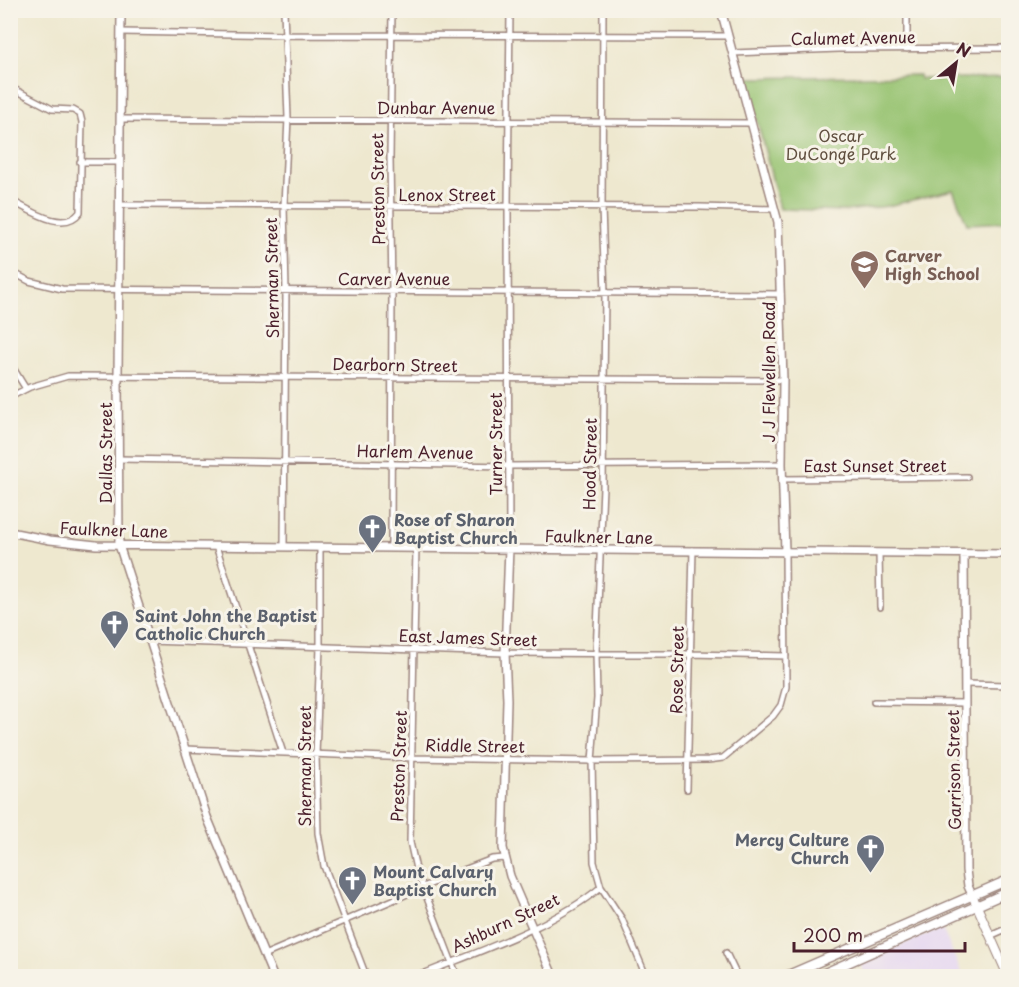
<svg xmlns="http://www.w3.org/2000/svg" width="1019" height="987" font-family="'Playpen Sans',sans-serif">
	<rect width="100%" height="100%" fill="#f7f3e8"/>
	<filter id="ink" filterUnits="userSpaceOnUse"><feTurbulence type="fractalNoise" baseFrequency=".0167" numOctaves="2"/><feDisplacementMap in="SourceGraphic" scale="12" xChannelSelector="R" yChannelSelector="G"/><feConvolveMatrix kernelMatrix="1 2 1 2 8 2 1 2 1" color-interpolation-filters="sRGB"/></filter>
	<filter id="wash" filterUnits="userSpaceOnUse"><feTurbulence type="fractalNoise" baseFrequency=".008" numOctaves="4" result="noise"/><feDisplacementMap in="SourceGraphic" scale="24" xChannelSelector="R" yChannelSelector="G"/><feGaussianBlur stdDeviation="1.35" result="paint"/><feColorMatrix in="noise" values="0 0 0 0 0 0 0 0 0 0 0 0 0 0 0 0 0 1.4 0 .05"/><feComposite in="paint" operator="in"/></filter>
	<g filter="url(#wash)">
		<rect width="100%" height="100%" fill="#eee8cf"/>
		<!-- built -->
		<path fill="#e3d3f3" d="M 942,928 L 963,976 L 866,976 L 860,962 Z"/>
		<!-- green -->
		<path fill="#97c371" stroke="#70714e" stroke-width="1.5" d="M 919,75 L 920,79 L 1008,77 L 1008,222 L 967,224 L 953,190 L 888,206 L 845,211 L 780,209 L 746,78 Z"/>
	</g>
	<g filter="url(#ink)">
		<g fill="none" stroke-linecap="round" stroke-linejoin="round">
			<defs>
				<path id="minor" d="M 603,10 L 602,208 L 605,293 L 603,487 L 596,653 L 597,698 L 592,761 L 594,862 L 601,887 L 622,919 L 646,976
					M 907,10 L 907,49
					M 121,32 L 285,35 L 728,36
					M 733,53 L 839,49 L 1008,48
					M 10,87 L 52,109 L 73,110 L 80,114 L 82,122 L 80,212 C 64,234 30,210 10,200
					M 120,119 L 751,123
					M 80,162 L 120,162
					M 120,205 L 700,207 L 775,209
					M 10,271 L 29,281 L 62,289 L 781,294
					M 10,363 L 26,389
					M 10,397 L 30,387 L 68,376 L 783,380
					M 119,459 L 508,466 L 782,464
					M 783,479 L 967,477
					M 216,546 L 283,753
					M 284,546 L 286,291 L 284,206 L 288,118 L 284,10
					M 320,547 L 320,647 L 316,755 L 318,833 L 324,866 L 366,976
					M 391,547 L 392,291 L 390,158 L 392,10
					M 416,547 L 410,842 L 416,869 L 457,976
					M 509,548 L 508,207 L 510,10
					M 879,553 L 880,607
					M 149,641 L 505,653 L 689,654 L 786,656
					M 965,684 L 1008,685
					M 874,702 L 965,703
					M 184,749 L 412,758 L 592,761 L 708,760 L 723,758 L 773,716 L 781,705 L 786,687 L 785,551
					M 687,789 L 693,550
					M 990,936 L 1008,928
					M 726,953 L 737,976
					M 264,955 L 461,871 L 492,859 L 505,858
					M 418,976 C 476,952 553,927 601,887"/>
				<path id="tertiary" d="M 121,10 L 118,377 L 119,545 L 207,817 L 273,976
					M 721,10 L 778,222 L 783,380 L 782,464 L 785,551
					M 10,532 L 50,540 L 96,545 L 1008,554
					M 509,548 L 505,653 L 507,700 L 503,848 L 510,876 L 553,976
					M 964,554 L 966,870 L 968,886 L 973,897"/>
				<path id="secondary" d="M 973,897 L 1008,976"/>
				<path id="primary" d="M 786,976 L 1008,880
					M 818,976 L 1008,892"/>
			</defs>
			<!-- minor casing -->
			<use href="#minor" stroke="#9c847d" stroke-width="8"/>
			<!-- tertiary casing -->
			<use href="#tertiary" stroke="#9c847d" stroke-width="10"/>
			<!-- secondary casing -->
			<use href="#secondary" stroke="#9c847d" stroke-width="10"/>
			<!-- primary casing -->
			<use href="#primary" stroke="#9c847d" stroke-width="11"/>
			<!-- minor -->
			<use href="#minor" stroke="#fff" stroke-width="5"/>
			<!-- tertiary -->
			<use href="#tertiary" stroke="#fff" stroke-width="7"/>
			<!-- secondary -->
			<use href="#secondary" stroke="#fff" stroke-width="8"/>
			<!-- primary -->
			<use href="#primary" stroke="#fff" stroke-width="8"/>
		</g>
	</g>
	<!-- icons -->
	<defs>
		<symbol id="school-pin" viewBox="-11 -11 22 30"><path d="M0 17L-7.5 6A9.5 9.5 0 1 1 7.5 6Z" fill="#8d6e63" stroke="#f7f3e8"/><path d="M0-5L7-2L0 1L-7-2ZM-4 1L0 2.5L4 1V4Q0 6-4 4Z" fill="#fff"/></symbol>
		<symbol id="church-pin" viewBox="-11 -11 22 30"><path d="M0 17L-7.5 6A9.5 9.5 0 1 1 7.5 6Z" fill="#6b7280" stroke="#f7f3e8"/><path d="M-1.2-6h2.4v3.5h3.3v2.4h-3.3V6h-2.4V-.1h-3.3v-2.4h3.3Z" fill="#fff"/></symbol>
	</defs>
	<g fill-rule="evenodd">
		<use href="#school-pin" x="848" y="248" width="33" height="45"/>
		<use href="#church-pin" x="356" y="512" width="33" height="45"/>
		<use href="#church-pin" x="98" y="608" width="33" height="45"/>
		<use href="#church-pin" x="854" y="832" width="33" height="45"/>
		<use href="#church-pin" x="336" y="864" width="33" height="45"/>
	</g>
	<g text-anchor="middle" dominant-baseline="central" stroke-width="6" stroke-linejoin="round" paint-order="stroke">
		<!-- street labels -->
		<g font-size="16" fill="#4a1f2b" stroke="#f7f3e8">
			<text transform="translate(853 37) rotate(-1)">Calumet Avenue</text>
			<text x="436" y="107">Dunbar Avenue</text>
			<text transform="translate(377 189) rotate(-91)">Preston Street</text>
			<text x="447" y="194">Lenox Street</text>
			<text transform="translate(271 278) rotate(-91)">Sherman Street</text>
			<text x="394" y="278">Carver Avenue</text>
			<text transform="translate(395 364) rotate(1)">Dearborn Street</text>
			<text transform="translate(768 372) rotate(-90)">J J Flewellen Road</text>
			<text transform="translate(495 444) rotate(-90)">Turner Street</text>
			<text transform="translate(415 451) rotate(1)">Harlem Avenue</text>
			<text transform="translate(105 453) rotate(-90)">Dallas Street</text>
			<text transform="translate(589 464) rotate(-89)">Hood Street</text>
			<text x="875" y="465">East Sunset Street</text>
			<text transform="translate(114 529) rotate(2)">Faulkner Lane</text>
			<text transform="translate(599 536) rotate(1)">Faulkner Lane</text>
			<text transform="translate(468 637) rotate(2)">East James Street</text>
			<text transform="translate(676 670) rotate(-89)">Rose Street</text>
			<text transform="translate(475 745) rotate(1)">Riddle Street</text>
			<text transform="translate(304 766) rotate(-90)">Sherman Street</text>
			<text transform="translate(398 766) rotate(-88)">Preston Street</text>
			<text transform="translate(953 770) rotate(-91)">Garrison Street</text>
			<text transform="translate(505 922) rotate(-25)">Ashburn Street</text>
		</g>
		<!-- park labels -->
		<g font-size="16" fill="#615040" stroke="#f7f3e8">
			<text x="841" y="135">Oscar<tspan x="841" dy="18">DuCongé Park</tspan></text>
		</g>
		<!-- education labels -->
		<g font-size="16" font-weight="bold" fill="#785e54" stroke="#f7f3e8" text-anchor="start">
			<text x="885" y="255">Carver<tspan x="885" dy="18">High School</tspan></text>
		</g>
		<!-- worship labels -->
		<g font-size="16" font-weight="bold" fill="#5b616d" stroke="#f7f3e8" text-anchor="start">
			<text x="394" y="519">Rose of Sharon<tspan x="394" dy="18">Baptist Church</tspan></text>
			<text x="135" y="615">Saint John the Baptist<tspan x="135" dy="18">Catholic Church</tspan></text>
			<text x="849" y="839" text-anchor="end">Mercy Culture<tspan x="849" dy="18">Church</tspan></text>
			<text x="373" y="871">Mount Calvary<tspan x="373" dy="18">Baptist Church</tspan></text>
		</g>
	</g>
	<!-- margin -->
	<rect width="1019" height="987" fill="none" stroke="#f7f3e8" stroke-width="36"/>
	<!-- north arrow -->
	<g transform="translate(956 63) rotate(30)" stroke="#f7f3e8" stroke-width="4.5" paint-order="stroke">
	<path d="M0-4.5L10 22L0 15L-10 22Z" fill="#4a1f2b"/>
	<text y="-9" font-size="16" font-weight="bold" text-anchor="middle" fill="#4a1f2b">N</text>
	</g>
	<!-- scale -->
	<path d="M794 942v9h171v-9" fill="none" stroke="#4a1f2b" stroke-width="3"/>
	<text x="803" y="942" font-size="18" fill="#4a1f2b" stroke="#f7f3e8" stroke-width="4.5" paint-order="stroke">200 m</text>
</svg>
